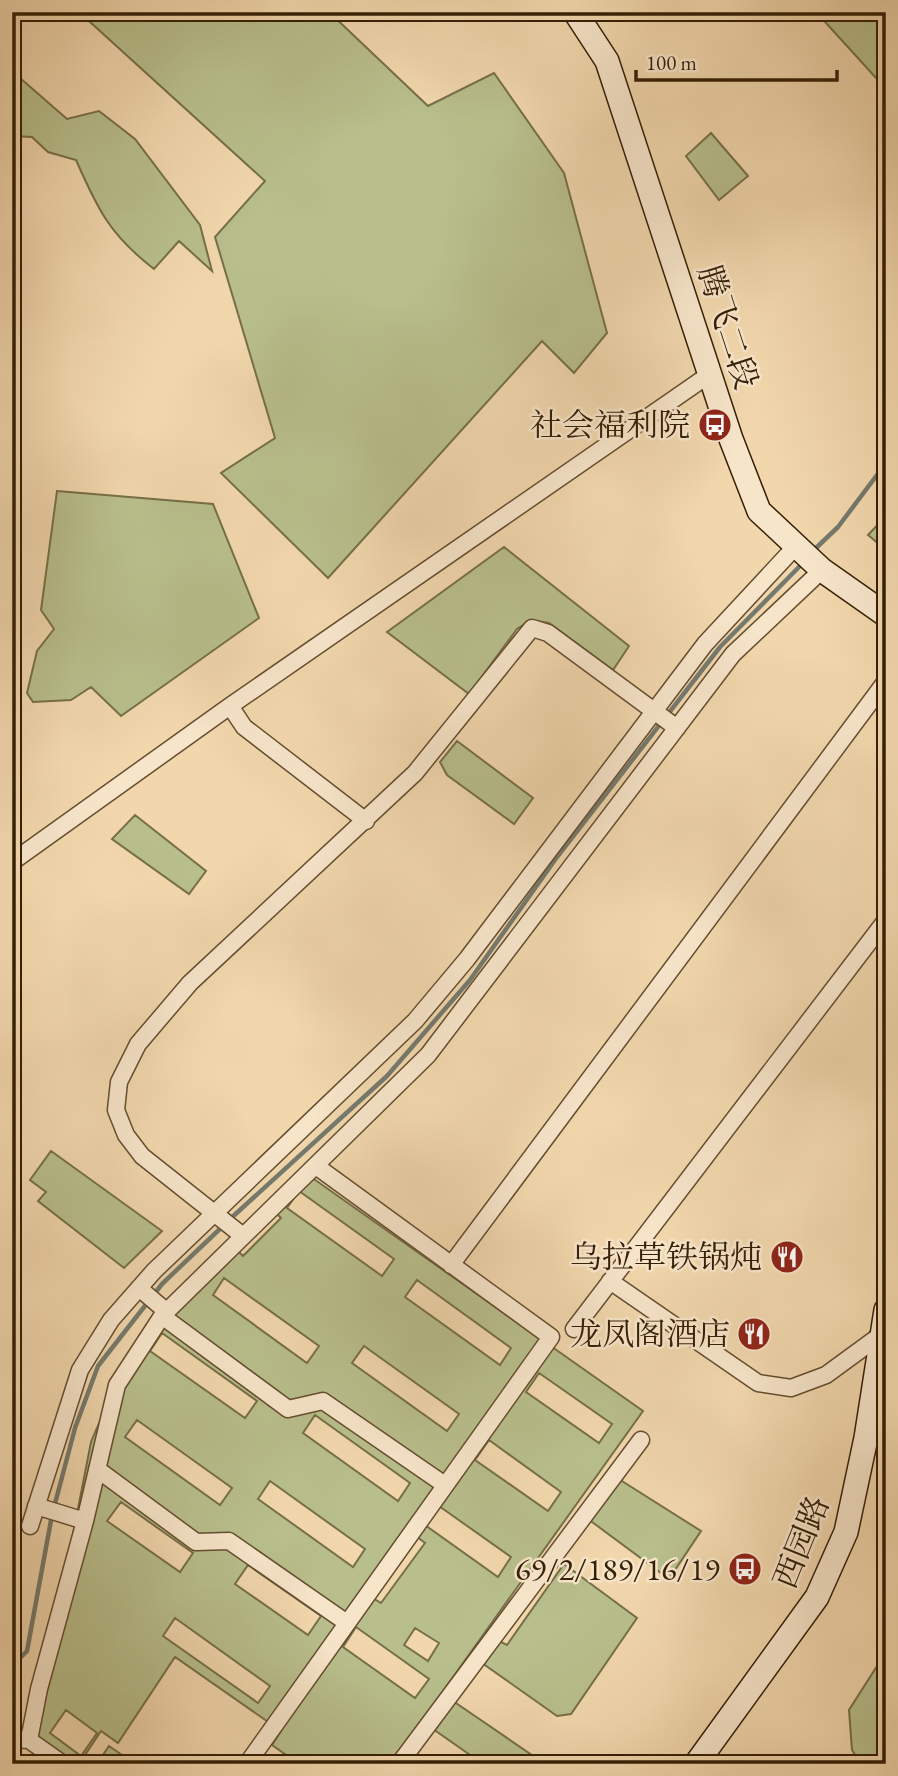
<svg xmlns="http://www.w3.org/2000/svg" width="898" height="1776" font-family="'EB Garamond','Noto Serif SC',serif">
	<rect width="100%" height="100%" fill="#f2d7ad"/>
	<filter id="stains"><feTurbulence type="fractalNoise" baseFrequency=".00286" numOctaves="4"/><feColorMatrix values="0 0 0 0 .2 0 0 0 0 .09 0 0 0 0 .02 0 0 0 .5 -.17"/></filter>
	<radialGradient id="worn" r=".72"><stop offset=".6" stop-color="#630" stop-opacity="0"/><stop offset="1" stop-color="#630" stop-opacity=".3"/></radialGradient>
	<!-- green -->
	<path fill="#b8bf8c" stroke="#766f48" stroke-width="2" fill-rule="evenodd" d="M 79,12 L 329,12 L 428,106 L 494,73 L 564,173 L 607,333 L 574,373 L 542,341 L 328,578 L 221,473 L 275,438 L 215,237 L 265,181 Z
		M 816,12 L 886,12 L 886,89 Z
		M 12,71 L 67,119 L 99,111 L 135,139 L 200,225 L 212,271 L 179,241 L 154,269 C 110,235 98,210 76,160 L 48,152 L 32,137 L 12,136 Z
		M 711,133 L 748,176 L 719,200 L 686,156 Z
		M 57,491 L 213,504 L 259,618 L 121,716 L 91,687 L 71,700 L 33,702 L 27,693 L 37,651 L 54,629 L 41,610 Z
		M 886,516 L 886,550 L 868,535 Z
		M 504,547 L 629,646 L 613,670 L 549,623 L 531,620 L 517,629 L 469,694 L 387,632 Z
		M 457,741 L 533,798 L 514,824 L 447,775 L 440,762 Z
		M 135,815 L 206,871 L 189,894 L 112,839 Z
		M 51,1151 L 162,1231 L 124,1268 L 38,1201 L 46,1192 L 30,1180 Z
		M 311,1177 L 643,1411 L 391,1764 L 299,1764 L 272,1745 L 281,1731 L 175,1657 L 118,1743 L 101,1731 L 79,1764 L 71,1764 L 33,1739 L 91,1442 C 121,1366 178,1306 236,1249 L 243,1256 L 281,1218 L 274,1211 ZM 299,1191 L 394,1259 L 382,1276 L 287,1208 ZM 224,1278 L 319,1346 L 307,1363 L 213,1295 ZM 417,1280 L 511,1348 L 500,1365 L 405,1297 ZM 162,1333 L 257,1401 L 245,1418 L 150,1351 ZM 364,1346 L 459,1414 L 447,1431 L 352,1363 ZM 539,1373 L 612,1424 L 599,1443 L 526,1392 ZM 315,1415 L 410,1483 L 398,1501 L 303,1433 ZM 137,1420 L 232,1488 L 220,1505 L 125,1437 ZM 489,1440 L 561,1492 L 548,1511 L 475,1460 ZM 270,1481 L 365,1549 L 353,1567 L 258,1499 ZM 121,1502 L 193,1553 L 180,1572 L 107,1521 ZM 439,1506 L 511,1557 L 498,1577 L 425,1525 ZM 412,1533 L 425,1543 L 381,1603 L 368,1595 ZM 248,1565 L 321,1616 L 308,1635 L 235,1584 ZM 175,1618 L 270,1686 L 258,1703 L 163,1636 ZM 356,1627 L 429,1679 L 415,1698 L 343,1647 ZM 415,1628 L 439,1643 L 428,1661 L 404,1645 ZM 66,1710 L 97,1733 L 81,1756 L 50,1733 Z
		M 614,1476 L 701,1531 L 669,1579 L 584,1516 Z
		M 886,1514 L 886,1585 L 878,1575 Z
		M 564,1564 L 637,1618 L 571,1714 L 557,1716 L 482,1663 L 497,1640 L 507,1645 Z
		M 886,1652 L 886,1764 L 861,1764 L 852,1750 L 849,1710 Z
		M 453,1701 L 545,1764 L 483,1764 L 433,1729 Z
		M 109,1746 L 135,1764 L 97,1764 Z"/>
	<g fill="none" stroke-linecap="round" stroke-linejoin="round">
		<!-- stream -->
		<path stroke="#757a6e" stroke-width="4.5" d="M 816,548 L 838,527 L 886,463
			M 229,1220 L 387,1076 L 470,980 L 557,857 L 720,647 L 800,566
			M 12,1666 L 27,1651 L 52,1515 L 75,1428 L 98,1366 L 162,1284 L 223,1226"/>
		<defs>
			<path id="street" d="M 230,706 L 244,727 L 366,821
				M 12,862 L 230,706 L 710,374
				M 243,1236 L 142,1156 L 126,1135 L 116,1110 L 119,1082 L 138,1044 L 190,983 L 415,773 L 532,628 L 548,633 L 677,728
				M 451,1265 L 886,681
				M 610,1281 L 758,1383 L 791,1388 L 826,1375 L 882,1334
				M 139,1288 L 166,1311
				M 162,1316 L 288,1409 L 323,1401 L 445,1485
				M 574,1329 L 886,920
				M 97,1469 L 196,1542 L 229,1541 L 347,1623
				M 36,1506 L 85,1521
				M 30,1526 L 80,1370 L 111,1320 L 154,1271 L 415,1021 L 467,959 L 705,644 L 796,546
				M 12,1739 L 29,1740 L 39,1689 L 85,1521 L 117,1385 L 162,1316 L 428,1055 L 733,654 L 822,570
				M 29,1740 L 63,1764
				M 247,1764 L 551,1337 L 316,1166
				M 399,1764 L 641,1440"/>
			<path id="secondary" d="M 575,12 L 607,61 L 731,439 L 759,511 L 822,570 L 886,615
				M 696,1764 L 817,1597 L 846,1532 L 866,1438 L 886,1310"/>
		</defs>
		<!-- street casing -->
		<use href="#street" stroke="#644d2f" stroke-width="19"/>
		<!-- secondary casing -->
		<use href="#secondary" stroke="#351f05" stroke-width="26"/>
		<!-- street -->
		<use href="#street" stroke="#f7e5ca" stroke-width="16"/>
		<!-- secondary -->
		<use href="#secondary" stroke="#f7e5ca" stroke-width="23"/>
	</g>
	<!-- icons -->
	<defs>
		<symbol id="bus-disc" viewBox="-11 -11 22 22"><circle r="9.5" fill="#8f2418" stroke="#f7e5ca"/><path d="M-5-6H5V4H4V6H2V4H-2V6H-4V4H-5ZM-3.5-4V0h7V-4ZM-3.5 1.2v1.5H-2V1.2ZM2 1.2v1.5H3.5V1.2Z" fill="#fff"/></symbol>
		<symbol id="restaurant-disc" viewBox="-11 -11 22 22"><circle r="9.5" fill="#8f2418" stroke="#f7e5ca"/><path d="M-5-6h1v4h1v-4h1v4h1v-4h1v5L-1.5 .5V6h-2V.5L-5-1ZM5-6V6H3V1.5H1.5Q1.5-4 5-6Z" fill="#fff"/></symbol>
	</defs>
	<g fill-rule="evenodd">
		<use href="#bus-disc" x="696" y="406" width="38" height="38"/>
		<use href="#restaurant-disc" x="768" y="1238" width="38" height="38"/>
		<use href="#restaurant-disc" x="735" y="1315" width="38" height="38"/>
		<use href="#bus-disc" x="726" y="1550" width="38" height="38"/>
	</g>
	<g text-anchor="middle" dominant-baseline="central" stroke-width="5" stroke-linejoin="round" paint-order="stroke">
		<!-- street labels -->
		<g font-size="32" fill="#351f05" stroke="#f7e5ca">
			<text transform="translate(728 327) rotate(72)">腾飞二段</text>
			<text transform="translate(801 1542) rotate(-68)">西园路</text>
		</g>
		<!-- poi labels -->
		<g font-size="32" fill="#351f05" stroke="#f7e5ca" text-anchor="end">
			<text x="690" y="425">社会福利院</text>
			<text x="762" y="1257">乌拉草铁锅炖</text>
			<text x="730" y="1334">龙凤阁酒店</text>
			<text x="720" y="1569">69/2/189/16/19</text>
		</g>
	</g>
	<!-- margin -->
	<rect width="898" height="1776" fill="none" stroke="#f2d7ad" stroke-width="42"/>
	<rect x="14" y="14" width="870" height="1748" fill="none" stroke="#351f05" stroke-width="3.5"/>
	<rect x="21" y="21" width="856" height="1734" fill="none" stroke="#351f05" stroke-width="2"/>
	<!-- scale -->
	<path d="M636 70v10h201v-10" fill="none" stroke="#351f05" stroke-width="3.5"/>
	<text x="646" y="70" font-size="21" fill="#351f05" stroke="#f7e5ca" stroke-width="5" paint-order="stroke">100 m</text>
	<rect width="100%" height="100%" filter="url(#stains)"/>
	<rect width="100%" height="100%" fill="url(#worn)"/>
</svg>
